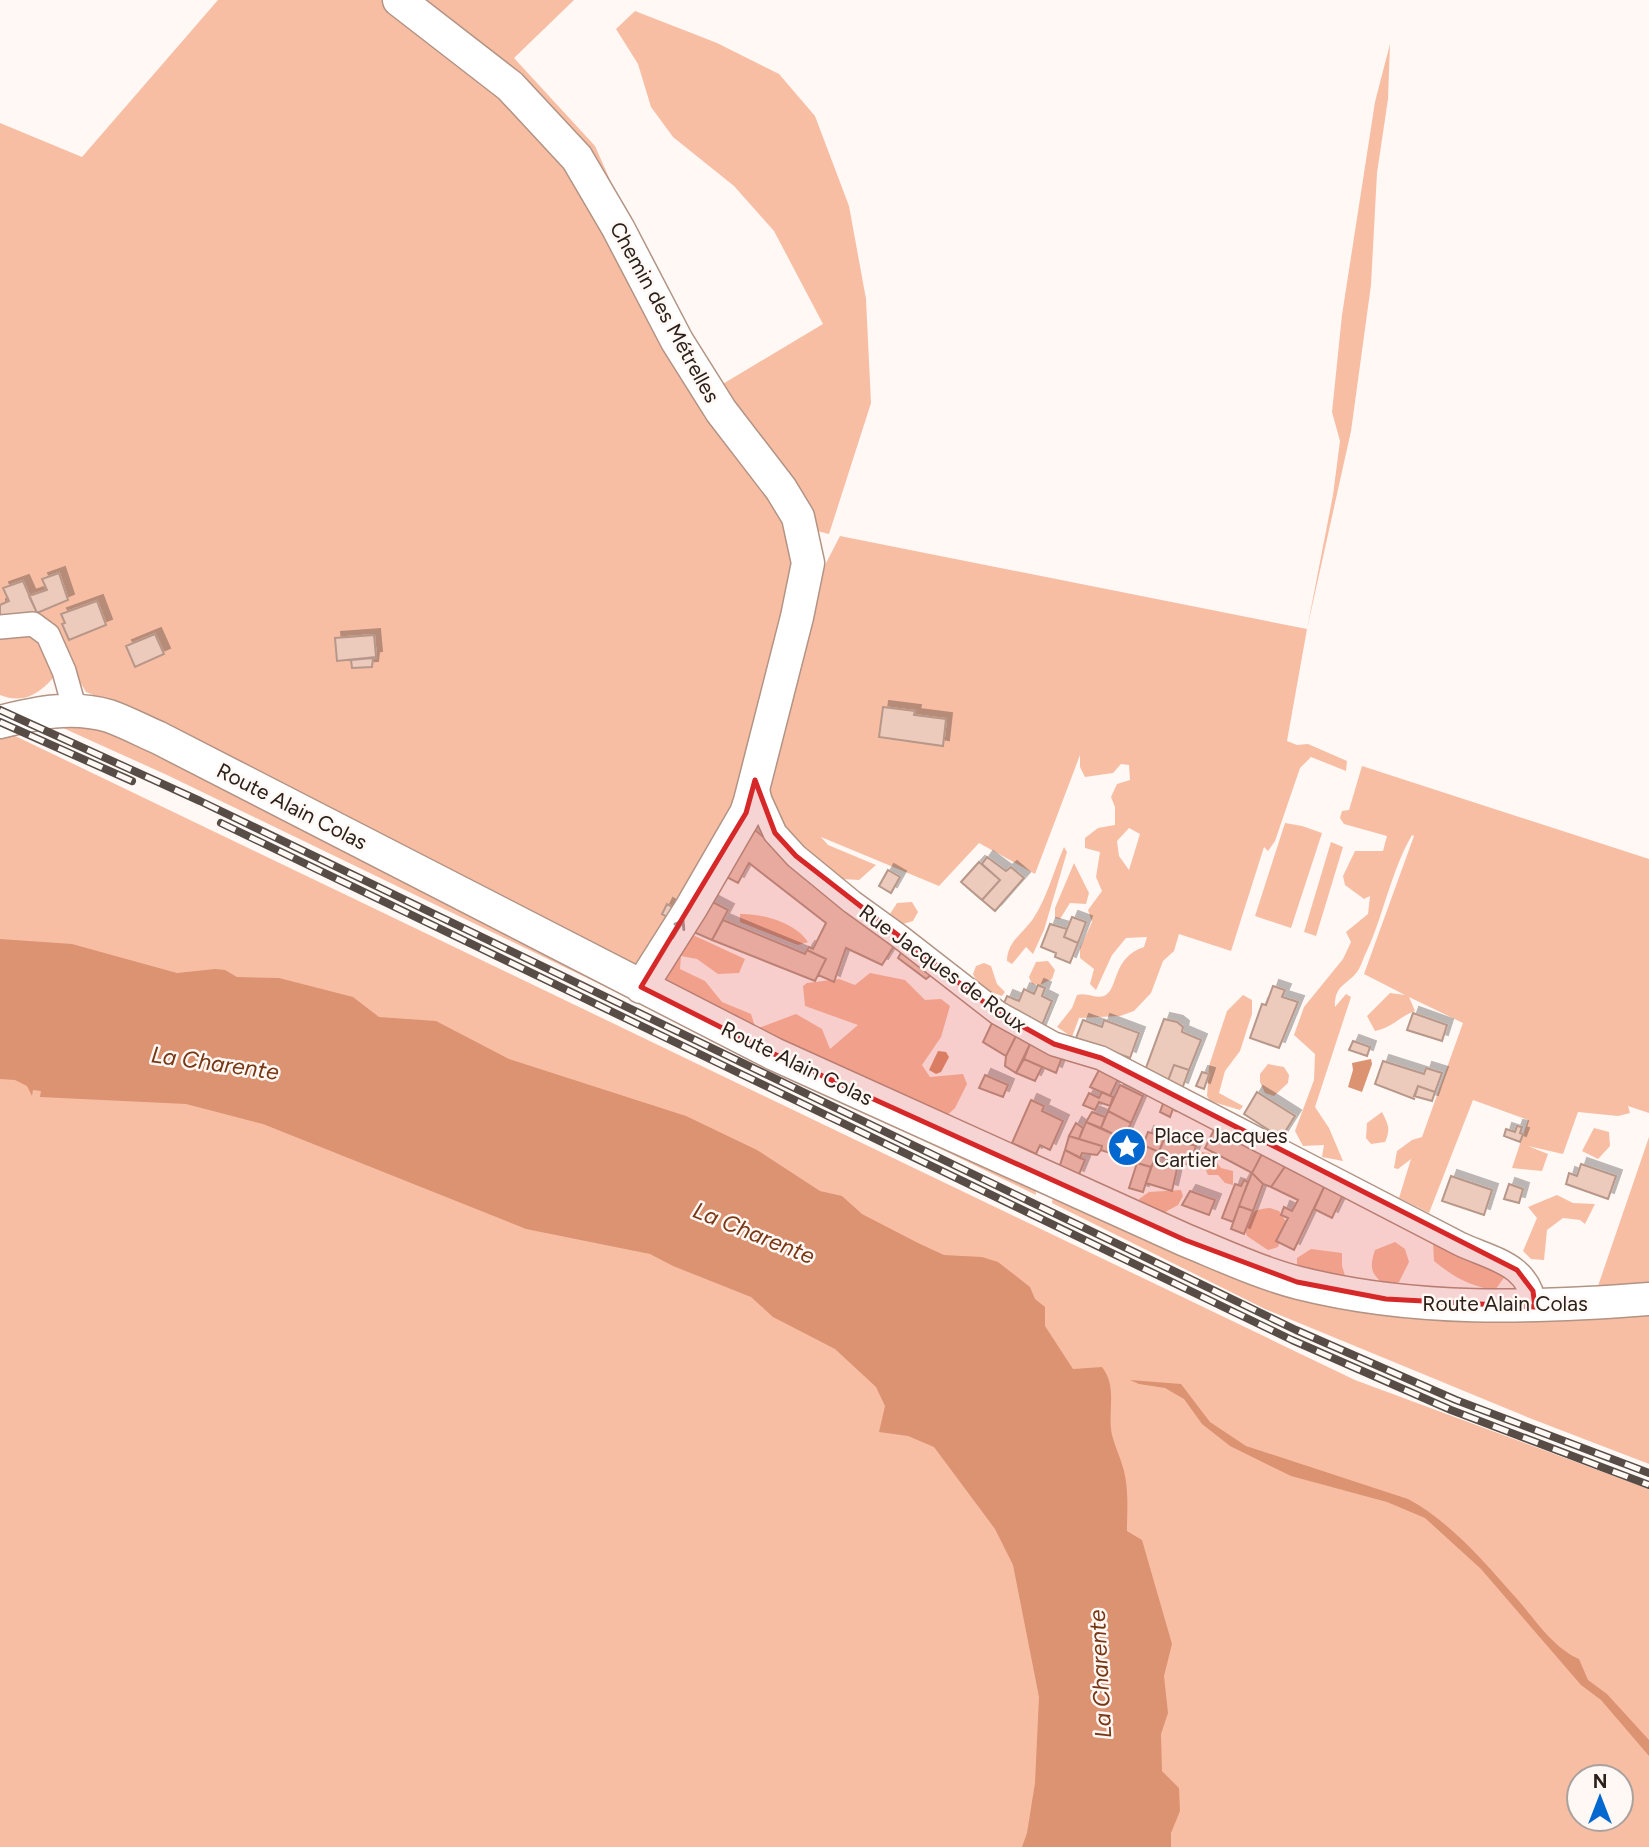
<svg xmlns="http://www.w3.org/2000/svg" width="1649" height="1847" font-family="Figtree,sans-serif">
	<defs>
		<filter id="shadow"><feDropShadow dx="6" dy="-6" stdDeviation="0" flood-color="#0004"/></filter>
	</defs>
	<rect width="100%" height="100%" fill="#fff8f5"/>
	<!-- green -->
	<path fill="#f8bea4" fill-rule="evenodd" d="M 218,0 L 390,0 L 545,133 L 775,491 L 799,547 L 748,780 L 646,966 L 614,959 L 132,710 L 86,692 L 68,662 C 48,683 32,708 0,695 L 0,123 L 82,157 Z
		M 411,0 L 574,0 L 514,58 L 595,146 L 630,225 Z
		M 635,11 L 717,43 L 779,74 L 815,116 L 849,206 L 866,299 L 871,403 L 829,534 L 817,531 L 716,388 L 823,324 L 774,231 L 734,186 L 673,137 L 651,107 L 638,64 L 616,29 Z
		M 1390,44 L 1388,99 L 1377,173 L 1371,285 L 1351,431 L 1307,629 L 1287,741 L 1297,745 L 1308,744 L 1347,761 L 1346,771 L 1311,757 L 1300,768 L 1275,841 L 1268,851 L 1264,847 L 1231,951 L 1179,934 L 1174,951 L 1163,961 L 1151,993 L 1134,1011 L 1120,1016 L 1079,1018 L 1072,1037 L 1057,1027 L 1072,1008 L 1077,995 C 1088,992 1095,999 1104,996 C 1119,990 1111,958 1144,947 L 1147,937 L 1126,938 L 1112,955 L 1096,990 L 1090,984 L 1094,969 L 1080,958 L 1080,948 L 1092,922 L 1088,910 L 1102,891 L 1096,877 L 1100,852 L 1085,848 L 1085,838 L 1098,828 L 1115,825 L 1115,807 L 1111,797 L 1117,784 L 1130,780 L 1129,765 L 1121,764 L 1113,773 L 1085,777 L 1080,767 L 1080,755 L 1035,874 L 979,843 L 939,886 L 821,837 L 828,845 L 876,865 L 859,880 L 842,879 L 818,864 L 780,827 L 766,798 L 822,571 L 840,536 L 1307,629 L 1333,495 L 1340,441 L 1332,412 L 1342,315 L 1375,102 ZM 1129,828 L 1140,834 L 1129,870 L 1119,856 L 1117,841 Z
		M 52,723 L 94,724 L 660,987 L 681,928 L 695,936 L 745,959 L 739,973 L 718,974 L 697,959 L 681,956 L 680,969 L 705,981 L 722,1002 L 751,1014 L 756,1029 L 796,1014 L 822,1029 L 830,1049 L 858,1025 L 805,1006 L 803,986 L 807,983 L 839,979 L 855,985 L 870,973 L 905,980 L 925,1000 L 941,999 L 950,1006 L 941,1037 L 922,1065 L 930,1077 L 963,1074 L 967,1084 L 955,1108 L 943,1119 L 1035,1186 L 1036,1195 L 167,775 Z
		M 7,732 L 1355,1380 L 1649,1489 L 1649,1847 L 0,1847 L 0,733 ZM 1579,1777 L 1621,1777 L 1621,1819 L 1579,1819 Z
		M 1362,766 L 1649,859 L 1649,1113 L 1628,1106 L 1630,1113 L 1618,1116 L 1578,1112 L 1563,1154 L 1528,1146 L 1548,1154 L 1542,1171 L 1512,1168 L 1528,1120 L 1473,1100 L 1429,1213 L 1399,1198 L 1411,1159 L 1398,1169 L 1394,1168 L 1397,1151 L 1412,1140 L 1422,1137 L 1463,1023 L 1409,997 L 1415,1011 C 1399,1017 1393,1027 1375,1031 L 1367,1016 L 1390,993 L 1405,995 L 1364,974 L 1414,836 L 1412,835 C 1390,873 1383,919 1364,957 C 1362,962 1360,968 1357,972 C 1347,985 1334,985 1335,1007 L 1346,994 L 1351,997 L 1315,1107 L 1329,1128 L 1343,1161 L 1322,1157 L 1324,1145 L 1303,1146 L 1295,1131 L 1314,1080 L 1315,1054 L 1294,1035 L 1304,1007 L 1343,959 L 1351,942 L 1346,932 L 1368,914 L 1370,896 L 1364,899 L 1345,885 L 1343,876 L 1355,851 L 1383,851 L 1387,836 L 1344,824 L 1340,818 L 1342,811 L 1349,810 Z
		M 1285,823 L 1302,826 L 1322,833 L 1291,928 L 1255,916 Z
		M 1331,842 L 1343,847 L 1316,936 L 1304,932 Z
		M 1064,847 L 1067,852 L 1044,930 L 1033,954 L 1026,947 L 1012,964 L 1007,961 C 1007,942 1023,933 1033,919 C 1047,898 1054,870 1064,847 Z
		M 1074,863 L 1089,893 L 1086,904 L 1070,903 L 1060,919 L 1055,918 L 1055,908 Z
		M 912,902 L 918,912 L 913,921 L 903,924 L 890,914 L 897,903 Z
		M 740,914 C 762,913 796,923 808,942 L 798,945 L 740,922 Z
		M 1048,961 L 1055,970 L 1052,979 L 1040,985 L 1032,984 L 1029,977 L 1036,962 Z
		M 984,963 L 991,966 L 997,984 L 1005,992 L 1002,996 L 980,988 L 973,974 L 976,966 Z
		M 1243,995 L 1252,1000 L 1252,1014 L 1240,1051 L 1225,1071 L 1219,1093 L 1243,1106 L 1240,1110 L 1210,1101 L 1207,1096 L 1209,1066 L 1227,1011 Z
		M 1268,1064 L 1284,1067 L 1289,1075 L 1288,1083 L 1274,1096 L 1265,1093 L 1260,1082 L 1260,1074 Z
		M 1382,1112 C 1388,1124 1391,1129 1385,1142 L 1371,1144 L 1366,1138 L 1367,1123 Z
		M 1594,1128 L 1609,1132 L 1610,1146 L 1598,1159 L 1582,1151 Z
		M 1649,1137 L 1649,1288 L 1597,1289 Z
		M 1202,1152 L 1209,1153 L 1221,1168 L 1233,1171 L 1233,1185 L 1225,1183 L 1218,1175 L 1208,1175 L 1202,1161 Z
		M 1181,1190 L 1183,1196 L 1178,1205 L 1158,1216 L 1141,1209 L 1139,1199 L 1149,1192 Z
		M 1557,1195 L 1573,1203 L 1595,1204 L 1585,1224 L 1580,1220 L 1563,1218 L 1547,1230 L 1544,1260 L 1531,1259 L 1523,1251 L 1537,1218 L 1528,1207 Z
		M 1053,1196 L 1279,1286 L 1649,1308 L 1649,1464 L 1532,1419 L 1265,1309 L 1052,1203 Z
		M 1270,1208 L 1279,1211 L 1287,1223 L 1278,1247 L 1268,1250 L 1247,1236 L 1244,1228 C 1248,1213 1254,1209 1270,1208 Z
		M 1395,1242 L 1405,1249 L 1409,1262 L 1399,1282 L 1385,1285 C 1371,1274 1369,1268 1375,1250 Z
		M 1433,1242 L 1506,1275 L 1495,1290 C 1471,1287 1452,1276 1434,1261 Z
		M 1311,1249 L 1342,1253 L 1342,1266 L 1347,1282 L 1297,1273 L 1297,1258 Z"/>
	<!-- water -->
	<path fill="#db9372" d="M 0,939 L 72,944 L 177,973 L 215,969 L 225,970 L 237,977 L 279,978 L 353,997 L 379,1017 L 436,1021 L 509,1059 L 686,1116 L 757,1150 L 820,1191 L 842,1196 L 862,1214 L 918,1243 L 944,1255 L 982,1257 L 998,1262 L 1030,1287 L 1035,1299 L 1045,1307 L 1045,1326 L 1073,1369 L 1102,1367 C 1118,1387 1107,1412 1112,1435 C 1115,1447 1121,1459 1124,1471 C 1129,1491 1127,1511 1127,1531 L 1142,1540 L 1172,1644 L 1164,1676 L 1168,1713 L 1161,1734 L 1162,1771 L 1179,1788 L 1180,1811 L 1171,1833 L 1171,1847 L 1022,1847 L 1027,1833 L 1035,1783 L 1039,1697 L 1013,1565 L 995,1529 L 934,1447 L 908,1436 L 879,1432 L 885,1406 L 876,1387 L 835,1349 L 773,1317 L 751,1297 L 673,1266 L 650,1254 L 526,1229 L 263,1124 L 186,1104 L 40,1097 L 41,1091 L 33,1090 L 32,1096 L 27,1086 L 15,1080 L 0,1079 Z
		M 938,1051 L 946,1052 L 949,1057 L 941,1072 L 936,1074 L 929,1070 Z
		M 1371,1059 L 1372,1064 L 1362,1092 L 1348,1087 L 1353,1070 L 1352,1063 Z
		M 1130,1380 L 1181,1384 L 1210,1422 L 1246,1446 L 1408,1499 C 1451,1522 1486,1564 1518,1600 C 1537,1622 1553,1647 1579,1659 L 1588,1680 L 1607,1694 L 1649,1740 L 1649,1756 L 1601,1700 L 1581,1685 L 1481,1569 L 1425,1518 L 1387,1502 L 1291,1476 L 1230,1446 L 1202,1424 L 1184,1399 L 1165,1388 L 1139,1384 Z"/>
	<!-- building -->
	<path fill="#edcbbc" stroke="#b79789" stroke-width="2" filter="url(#shadow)" d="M 59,573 L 68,600 L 37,613 L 29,596 L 47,590 L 42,579 Z
		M 23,581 L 37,613 L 0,618 L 0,605 L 9,601 L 3,588 Z
		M 97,601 L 106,625 L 69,640 L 62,624 L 65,623 L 61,614 Z
		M 155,634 L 164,654 L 135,667 L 126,646 Z
		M 374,635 L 376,657 L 337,661 L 335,638 Z
		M 373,658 L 372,667 L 352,668 L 351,660 Z
		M 883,707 L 915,711 L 914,715 L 946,719 L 943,746 L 879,737 Z
		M 749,825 L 894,946 L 882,965 L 846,948 L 834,982 L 818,975 L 826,959 L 807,950 L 809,947 L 813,949 L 826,923 L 749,863 L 738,883 L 721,874 Z
		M 987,857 L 1006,871 L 1011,867 L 1024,878 L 995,911 L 982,900 L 1000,880 L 982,864 Z
		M 979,862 L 1000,880 L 982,900 L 961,882 Z
		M 888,870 L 900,877 L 891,893 L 879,886 Z
		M 707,899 L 728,910 L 712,940 L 689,930 Z
		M 667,904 L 675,909 L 669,918 L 662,914 Z
		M 1072,917 L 1086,922 L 1078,943 L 1064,937 Z
		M 723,920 L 805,954 L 807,950 L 826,959 L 815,981 L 712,940 Z
		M 1050,924 L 1067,929 L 1064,937 L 1078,943 L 1070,963 L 1055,957 L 1056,953 L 1041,947 Z
		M 902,951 L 931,975 L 926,979 L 898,958 Z
		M 1038,985 L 1045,988 L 1042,996 L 1052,1001 L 1040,1030 L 1001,1010 L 1007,996 L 1019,1001 L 1024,989 L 1034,994 Z
		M 1273,986 L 1285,990 L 1282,997 L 1298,1002 L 1279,1048 L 1250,1038 L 1262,1004 L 1266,1005 Z
		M 1413,1013 L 1447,1025 L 1442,1041 L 1407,1030 Z
		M 1164,1019 L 1177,1022 L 1183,1027 L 1182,1032 L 1201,1040 L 1189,1070 L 1174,1065 L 1166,1086 L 1143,1076 Z
		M 1083,1020 L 1102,1027 L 1104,1020 L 1139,1033 L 1130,1058 L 1076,1038 Z
		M 992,1023 L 1016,1036 L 1006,1056 L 983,1042 Z
		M 1016,1036 L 1030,1044 L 1016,1073 L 1005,1066 L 1006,1056 Z
		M 1353,1041 L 1370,1047 L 1367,1056 L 1349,1050 Z
		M 1030,1044 L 1062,1057 L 1056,1073 L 1024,1059 Z
		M 1024,1059 L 1042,1067 L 1035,1081 L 1016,1073 Z
		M 1383,1061 L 1424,1074 L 1426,1068 L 1442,1073 L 1435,1092 L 1418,1086 L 1414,1099 L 1375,1084 Z
		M 1174,1065 L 1189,1070 L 1182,1089 L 1167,1083 Z
		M 1099,1070 L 1118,1079 L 1110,1096 L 1090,1087 Z
		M 1202,1072 L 1209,1074 L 1204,1089 L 1196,1086 Z
		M 985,1075 L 1008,1085 L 1003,1097 L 979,1088 Z
		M 1120,1085 L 1143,1096 L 1131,1123 L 1108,1111 Z
		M 1418,1086 L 1435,1092 L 1432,1101 L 1414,1096 Z
		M 1102,1092 L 1113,1097 L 1110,1106 L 1099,1102 L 1095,1110 L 1083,1105 L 1089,1093 L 1099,1098 Z
		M 1257,1092 L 1295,1116 L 1281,1138 L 1244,1114 Z
		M 1031,1100 L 1044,1106 L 1042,1111 L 1063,1121 L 1050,1150 L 1040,1145 L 1036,1154 L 1012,1143 Z
		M 1164,1101 L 1174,1106 L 1170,1117 L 1160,1112 Z
		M 1108,1111 L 1131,1123 L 1124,1139 L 1101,1128 Z
		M 1092,1112 L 1105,1117 L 1101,1128 L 1086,1122 Z
		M 1086,1122 L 1115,1135 L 1110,1153 L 1101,1150 L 1102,1146 L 1079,1139 Z
		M 1076,1123 L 1083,1128 L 1079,1139 L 1069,1136 Z
		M 1216,1126 L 1263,1152 L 1252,1173 L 1205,1148 Z
		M 1517,1126 L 1522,1127 L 1520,1133 L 1523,1134 L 1520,1142 L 1504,1136 L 1506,1129 L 1515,1132 Z
		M 1148,1132 L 1165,1137 L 1159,1152 L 1143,1145 Z
		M 1069,1136 L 1102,1146 L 1101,1150 L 1097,1155 L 1082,1153 L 1080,1158 L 1065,1150 Z
		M 1165,1137 L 1196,1146 L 1190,1165 L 1157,1156 Z
		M 1143,1145 L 1159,1152 L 1151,1167 L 1137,1163 Z
		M 1065,1150 L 1085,1160 L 1078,1177 L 1059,1168 Z
		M 1263,1152 L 1286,1165 L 1271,1187 L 1263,1184 L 1252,1173 Z
		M 1154,1160 L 1177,1169 L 1172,1191 L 1146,1183 Z
		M 1137,1163 L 1151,1167 L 1143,1192 L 1129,1188 Z
		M 1581,1164 L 1616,1176 L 1608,1199 L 1566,1184 L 1569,1173 L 1577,1176 Z
		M 1286,1165 L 1325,1185 L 1294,1250 L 1276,1241 L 1288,1218 L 1281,1215 L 1284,1207 L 1292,1211 L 1298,1200 L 1271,1187 Z
		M 1252,1173 L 1263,1184 L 1253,1211 L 1239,1206 Z
		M 1451,1176 L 1492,1190 L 1484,1215 L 1442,1201 Z
		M 1244,1180 L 1248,1182 L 1233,1222 L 1222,1218 L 1235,1184 L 1241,1186 Z
		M 1509,1184 L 1523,1189 L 1519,1203 L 1504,1199 Z
		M 1325,1185 L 1343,1195 L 1332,1218 L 1314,1209 Z
		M 1190,1191 L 1215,1200 L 1209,1215 L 1182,1205 Z
		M 1239,1206 L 1253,1211 L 1244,1234 L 1231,1229 Z"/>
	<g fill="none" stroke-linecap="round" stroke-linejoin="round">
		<defs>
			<path id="street" d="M 0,627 L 33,624 L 48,635 L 64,671 L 75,710
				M 755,780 L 760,800 L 775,833 L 796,856 L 852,902 L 899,936 L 998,1013 L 1054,1044 L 1101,1058 L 1460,1244 C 1495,1260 1529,1264 1535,1307"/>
			<path id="secondary" d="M 399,0 L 510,86 L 577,158 L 618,228 L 677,341 L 721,411 L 781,489 L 798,517 L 808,563 L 797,617 L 750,801 L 746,813 L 691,908 L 641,987
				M 0,722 C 36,713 72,705 109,716 C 126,722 143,731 159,738 L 774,1054 L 1185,1240 C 1222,1255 1260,1273 1299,1283 C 1415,1312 1531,1308 1649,1299"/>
		</defs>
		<!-- street casing -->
		<use href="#street" stroke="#b29384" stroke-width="26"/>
		<!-- secondary casing -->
		<use href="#secondary" stroke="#b29384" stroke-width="35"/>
		<!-- street -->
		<use href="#street" stroke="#fff" stroke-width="23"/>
		<!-- secondary -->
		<use href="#secondary" stroke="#fff" stroke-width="32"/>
		<defs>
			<path id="rail" d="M 0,710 L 200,801 L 1296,1330 L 1456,1400 L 1649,1473
				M 0,722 L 132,781
				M 221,823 L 1292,1340 L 1451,1410 L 1649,1485"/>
		</defs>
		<!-- rail casing -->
		<use href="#rail" stroke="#574c46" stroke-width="8"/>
		<!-- rail -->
		<use href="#rail" stroke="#fff8f5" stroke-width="5" stroke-dasharray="16" stroke-linecap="butt"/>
	</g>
	<!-- one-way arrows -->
	<defs><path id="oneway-shaft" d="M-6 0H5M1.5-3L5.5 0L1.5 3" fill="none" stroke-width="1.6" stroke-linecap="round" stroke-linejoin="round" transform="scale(1.75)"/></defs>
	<use stroke="#a09b98" href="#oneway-shaft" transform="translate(678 929) rotate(-58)"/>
	<!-- marked area -->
	<path fill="#d62828" fill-opacity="0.2" stroke="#d62828" stroke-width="5" stroke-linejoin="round" d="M 755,780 L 775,833 L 796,856 L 998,1013 L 1054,1044 L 1101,1058 L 1517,1270 L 1533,1291 L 1535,1307 L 1386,1299 L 1297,1282 L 1185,1240 L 774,1054 L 641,987 L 746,813 Z"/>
	<!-- icons -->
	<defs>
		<symbol id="sight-disc" viewBox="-11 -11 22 22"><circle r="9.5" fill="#0367d0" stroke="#fff8f5"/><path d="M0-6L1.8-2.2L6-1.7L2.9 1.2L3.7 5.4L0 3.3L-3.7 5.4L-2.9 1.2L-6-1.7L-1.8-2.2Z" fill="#fff"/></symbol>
	</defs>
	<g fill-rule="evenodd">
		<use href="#sight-disc" x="1105" y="1125" width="44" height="44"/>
	</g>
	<g text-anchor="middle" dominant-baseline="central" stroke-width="5" stroke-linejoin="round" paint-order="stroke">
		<!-- street labels -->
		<g font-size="21" fill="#2c201a" stroke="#fff8f5">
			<text transform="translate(665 312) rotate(61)">Chemin des Métrelles</text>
			<text transform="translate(292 806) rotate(27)">Route Alain Colas</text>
			<text transform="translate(943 968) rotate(36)">Rue Jacques de Roux</text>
			<text transform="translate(797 1063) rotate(26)">Route Alain Colas</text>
			<text x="1505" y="1303">Route Alain Colas</text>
		</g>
		<!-- poi labels -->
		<g font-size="21" fill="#2c201a" stroke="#fff8f5" text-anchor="start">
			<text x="1154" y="1135">Place Jacques<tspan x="1154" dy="24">Cartier</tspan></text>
		</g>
		<!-- water labels -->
		<g font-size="23" font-style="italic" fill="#783613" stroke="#fff8f5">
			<text transform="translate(215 1063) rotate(8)">La Charente</text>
			<text transform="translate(754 1233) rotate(22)">La Charente</text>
			<text transform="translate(1100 1674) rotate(-93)">La Charente</text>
		</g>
	</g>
	<!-- north arrow -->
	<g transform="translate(1600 1798)"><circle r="33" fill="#fff8f5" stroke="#aba29d" stroke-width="2"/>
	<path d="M0-5L12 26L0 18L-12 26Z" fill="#0367d0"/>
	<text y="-10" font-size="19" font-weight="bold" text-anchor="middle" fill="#2c201a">N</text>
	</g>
</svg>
